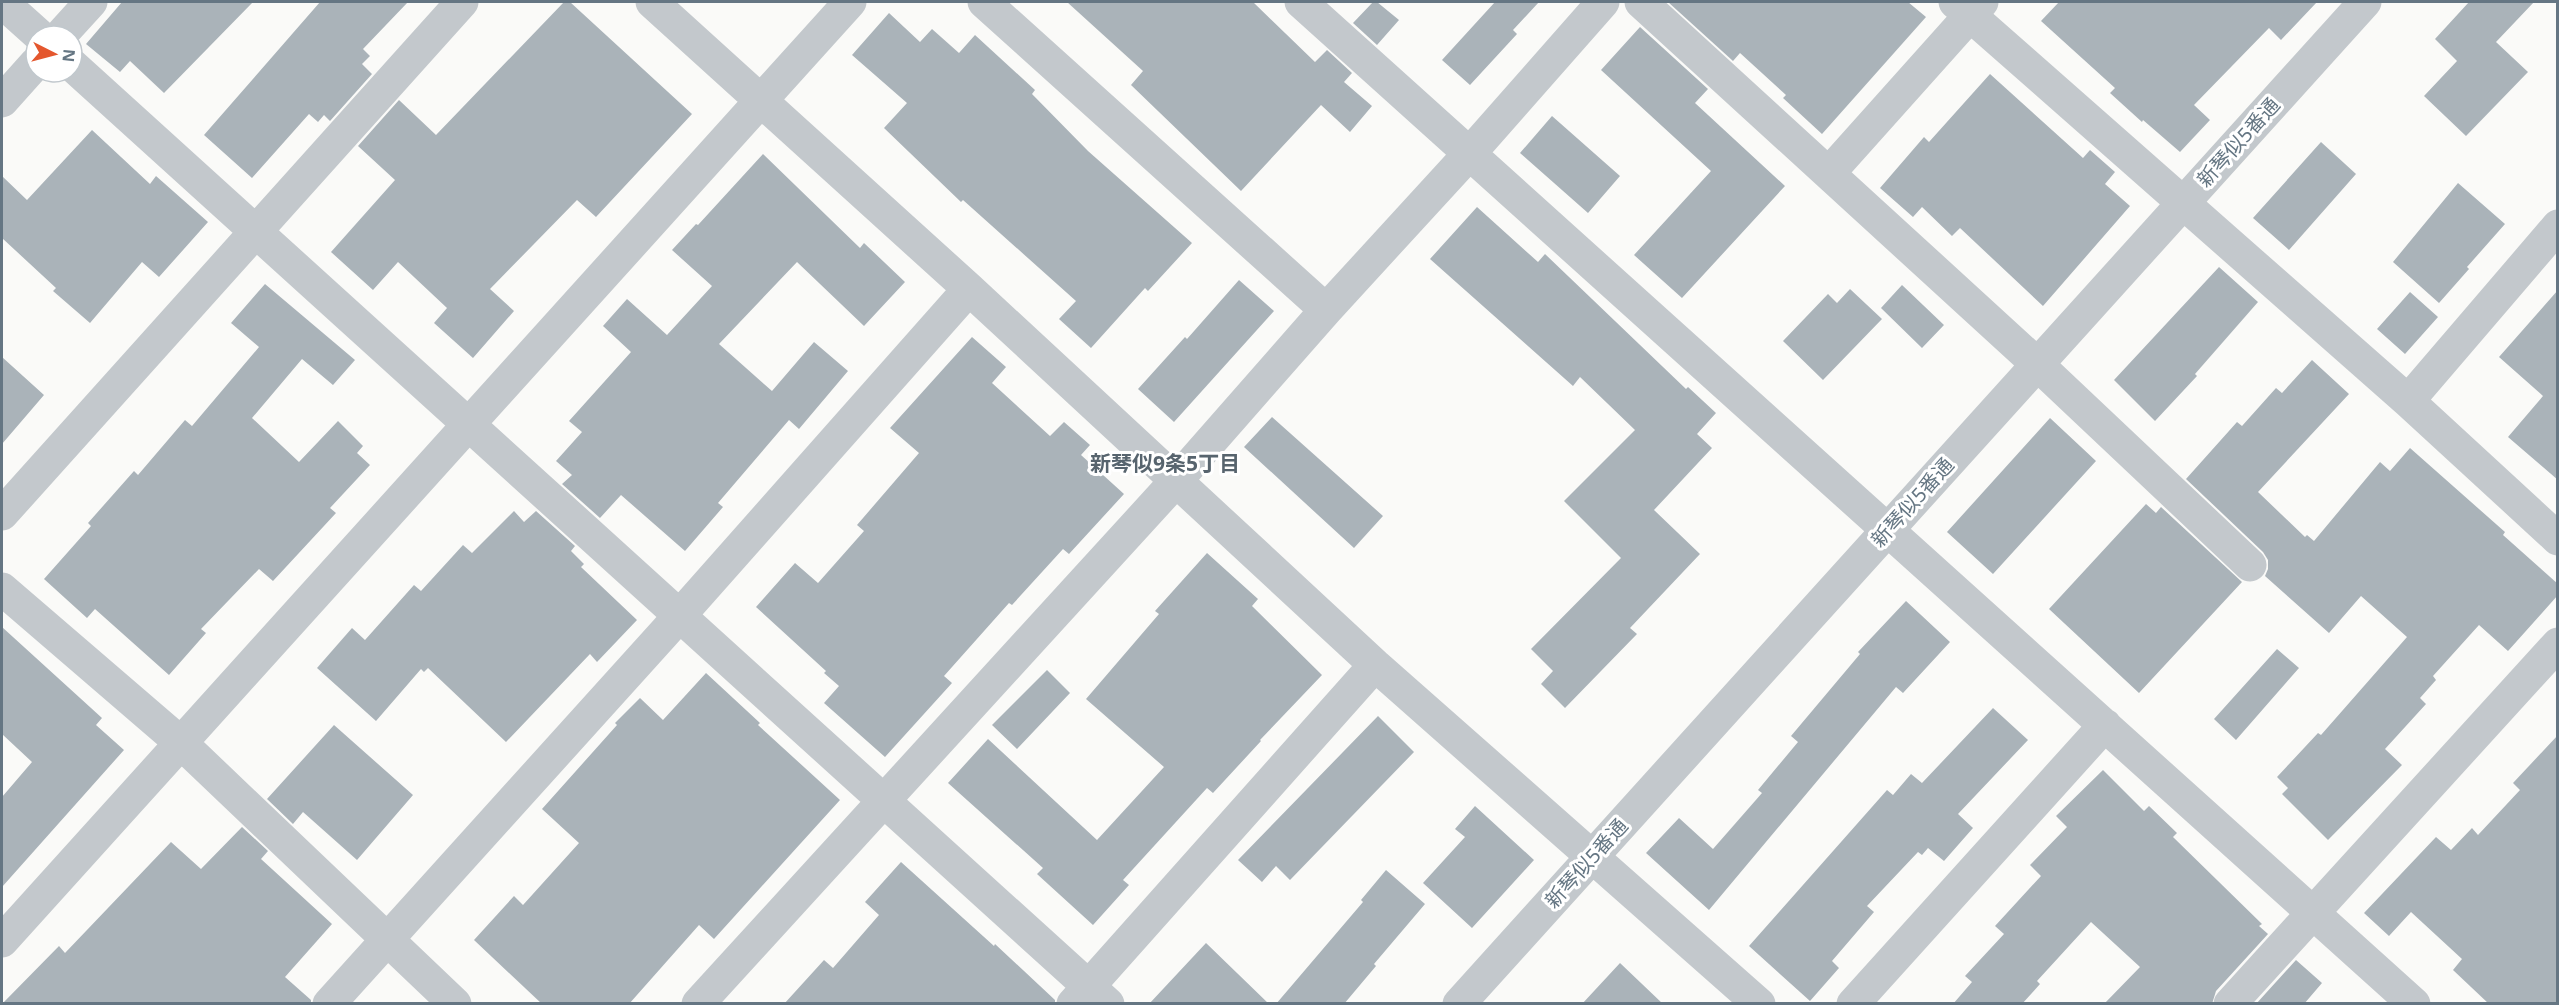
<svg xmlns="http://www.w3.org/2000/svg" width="2559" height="1005" font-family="'Noto Sans','Noto Sans JP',sans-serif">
	<rect width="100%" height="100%" fill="#fafaf8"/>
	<!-- building -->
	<path fill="#aab3b9" d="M 122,2 L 253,2 L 164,93 L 130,61 L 120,72 L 86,44 Z
		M 320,2 L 408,2 L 363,49 L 370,56 L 362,64 L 372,74 L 330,121 L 324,115 L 318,122 L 309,114 L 252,178 L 204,135 Z
		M 564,2 L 570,2 L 692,114 L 596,217 L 577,200 L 490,289 L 514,311 L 473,358 L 434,323 L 447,308 L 398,262 L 373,290 L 331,252 L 395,180 L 358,146 L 399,100 L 436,135 Z
		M 1067,2 L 1253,2 L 1315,62 L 1327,50 L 1352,73 L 1344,82 L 1372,106 L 1350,132 L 1321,105 L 1241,191 L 1131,85 L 1143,71 Z
		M 1373,2 L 1377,2 L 1399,20 L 1377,45 L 1353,23 Z
		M 1495,2 L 1539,2 L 1513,30 L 1517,34 L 1470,85 L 1442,60 Z
		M 1668,2 L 1908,2 L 1926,17 L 1822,134 L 1783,98 L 1786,95 L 1740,53 L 1733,61 Z
		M 2059,2 L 2317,2 L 2281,40 L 2269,28 L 2194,105 L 2210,120 L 2180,152 L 2143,120 L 2142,122 L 2110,93 L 2115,88 L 2041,21 Z
		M 2469,2 L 2534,2 L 2496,42 L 2528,72 L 2466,136 L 2424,96 L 2457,61 L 2435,39 Z
		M 889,13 L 920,42 L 932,29 L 959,53 L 975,35 L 1035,90 L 1032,94 L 1088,151 L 1192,243 L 1148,291 L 1145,288 L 1091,348 L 1059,319 L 1076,301 L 963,200 L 961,202 L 884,128 L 907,103 L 852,55 Z
		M 1640,27 L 1708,89 L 1695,103 L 1785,186 L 1682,298 L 1634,255 L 1711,171 L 1601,70 Z
		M 1990,74 L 2083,158 L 2090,150 L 2115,172 L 2105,184 L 2130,206 L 2043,306 L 1960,228 L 1952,236 L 1922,207 L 1913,217 L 1880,188 L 1924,137 L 1929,142 Z
		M 1552,116 L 1620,176 L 1588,213 L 1520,153 Z
		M 92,130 L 150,184 L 156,176 L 208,222 L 159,277 L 142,262 L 90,323 L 53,291 L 56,288 L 2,238 L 2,176 L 27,200 Z
		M 2321,142 L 2356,174 L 2289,250 L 2253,218 Z
		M 763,154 L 860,248 L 864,243 L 905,282 L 864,326 L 797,262 L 719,344 L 772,391 L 814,342 L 848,371 L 799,429 L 789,420 L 718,503 L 723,507 L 685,551 L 621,495 L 600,518 L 562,484 L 572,475 L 556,461 L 582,432 L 569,421 L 631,352 L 603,326 L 627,299 L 667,335 L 712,286 L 672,250 L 696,224 L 698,225 Z
		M 2458,183 L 2505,224 L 2467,267 L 2469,269 L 2439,303 L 2393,262 Z
		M 1477,207 L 1538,262 L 1545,254 L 1686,389 L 1688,387 L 1716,413 L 1697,434 L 1712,448 L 1654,510 L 1700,554 L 1630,628 L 1637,634 L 1565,708 L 1541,684 L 1553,671 L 1531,649 L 1621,558 L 1564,501 L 1635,430 L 1580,377 L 1573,386 L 1430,259 Z
		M 2219,267 L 2258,302 L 2195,374 L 2197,376 L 2155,421 L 2114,380 Z
		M 1239,280 L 1274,311 L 1174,422 L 1138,389 L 1185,337 L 1187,339 Z
		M 265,284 L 355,360 L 333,385 L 302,359 L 252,418 L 299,462 L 338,421 L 363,446 L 357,453 L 370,465 L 330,508 L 336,513 L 273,581 L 259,569 L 201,629 L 206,633 L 169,675 L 95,609 L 87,618 L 44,579 L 91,526 L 88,523 L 134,471 L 138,475 L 185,420 L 192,426 L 259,347 L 231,323 Z
		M 1902,285 L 1944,325 L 1922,348 L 1881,308 Z
		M 1850,289 L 1882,319 L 1823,380 L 1783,341 L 1828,294 L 1837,303 Z
		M 2558,290 L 2558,480 L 2508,437 L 2543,396 L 2499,357 Z
		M 2410,292 L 2438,317 L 2405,354 L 2377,329 Z
		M 972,337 L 1006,367 L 992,383 L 1050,436 L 1064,422 L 1090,445 L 1081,455 L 1124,494 L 1069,554 L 1063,549 L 1012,605 L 1009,603 L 944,676 L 952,683 L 885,757 L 824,703 L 839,686 L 824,673 L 826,671 L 756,607 L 795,563 L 818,583 L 864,531 L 857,525 L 919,453 L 890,428 Z
		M 2,357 L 44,395 L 2,444 Z
		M 2312,360 L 2349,394 L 2258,492 L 2305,537 L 2307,535 L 2314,541 L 2380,462 L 2390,471 L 2410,448 L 2505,532 L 2503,535 L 2558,584 L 2558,595 L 2508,651 L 2479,625 L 2433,676 L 2436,680 L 2420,698 L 2426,704 L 2385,749 L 2402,765 L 2328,840 L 2282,794 L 2288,788 L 2277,777 L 2318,733 L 2321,735 L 2407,637 L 2361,596 L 2329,633 L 2265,576 L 2268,569 L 2268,560 L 2263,552 L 2186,479 L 2237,422 L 2242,426 L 2276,388 L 2282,393 Z
		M 1272,417 L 1383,516 L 1354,548 L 1244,447 Z
		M 2050,418 L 2096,461 L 1993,574 L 1947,532 Z
		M 2146,504 L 2156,513 L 2161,507 L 2242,582 L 2139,693 L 2049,609 Z
		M 514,511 L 524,522 L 536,511 L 575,546 L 571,551 L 584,564 L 581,567 L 637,620 L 597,662 L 590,654 L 506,742 L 428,668 L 424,672 L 421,669 L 376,721 L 317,668 L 352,628 L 365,640 L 414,585 L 421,591 L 463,545 L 472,553 Z
		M 1207,553 L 1258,599 L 1252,606 L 1322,675 L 1260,740 L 1261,741 L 1213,793 L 1207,788 L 1123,880 L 1129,885 L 1093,925 L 1037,874 L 1043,868 L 948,783 L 988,739 L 1097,840 L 1164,767 L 1086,699 L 1159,614 L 1155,611 Z
		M 1906,601 L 1950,642 L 1903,693 L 1896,687 L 1709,910 L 1646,853 L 1679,818 L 1713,849 L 1762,793 L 1758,790 L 1798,742 L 1791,736 L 1860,654 L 1858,652 Z
		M 2,627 L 102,718 L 96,725 L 124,750 L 2,887 L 2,797 L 32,762 L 2,734 Z
		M 2277,649 L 2299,668 L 2236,740 L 2214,719 Z
		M 1047,670 L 1070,693 L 1017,749 L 992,725 Z
		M 706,673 L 760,723 L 758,725 L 840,800 L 714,939 L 699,925 L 629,1004 L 542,1004 L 474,940 L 514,896 L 523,905 L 579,843 L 542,809 L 617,725 L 615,723 L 640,698 L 663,720 Z
		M 1993,708 L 2028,740 L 1958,814 L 1973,828 L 1944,861 L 1928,848 L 1922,855 L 1918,852 L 1867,906 L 1874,912 L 1832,961 L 1839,968 L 1810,1001 L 1749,946 L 1887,790 L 1893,795 L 1911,774 L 1922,783 Z
		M 1378,716 L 1414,752 L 1290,880 L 1276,866 L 1262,882 L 1238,860 Z
		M 334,725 L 413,795 L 357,860 L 303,812 L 293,824 L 267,799 Z
		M 2558,735 L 2558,1004 L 2489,1004 L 2453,970 L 2462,959 L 2411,912 L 2389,936 L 2364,913 L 2436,837 L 2451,850 L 2472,828 L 2478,835 L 2520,790 L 2513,783 Z
		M 2103,770 L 2144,811 L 2149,806 L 2177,833 L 2173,837 L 2262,924 L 2259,926 L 2268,934 L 2216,991 L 2212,1004 L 2104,1004 L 2140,967 L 2091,922 L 2037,981 L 2040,984 L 2022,1004 L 1953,1004 L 1972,982 L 1965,976 L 2004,934 L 1995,926 L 2041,876 L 2030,865 L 2067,827 L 2056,816 Z
		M 1475,806 L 1534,860 L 1472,928 L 1423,883 L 1465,837 L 1455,829 Z
		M 242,827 L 268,851 L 261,859 L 332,924 L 285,977 L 311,1000 L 311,1004 L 2,1004 L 59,946 L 65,953 L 171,842 L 201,869 Z
		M 901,862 L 994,946 L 995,944 L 1055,1000 L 1055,1004 L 784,1004 L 824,960 L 833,968 L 879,915 L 865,902 Z
		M 1386,870 L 1425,904 L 1374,964 L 1376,966 L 1344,1004 L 1276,1004 L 1363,902 L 1361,900 Z
		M 1206,943 L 1269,1004 L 1149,1004 Z
		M 2296,960 L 2322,983 L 2304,1004 L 2256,1004 Z
		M 1620,963 L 1663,1004 L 1582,1004 Z"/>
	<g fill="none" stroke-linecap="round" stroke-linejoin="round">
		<!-- minor -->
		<path stroke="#c3c8cc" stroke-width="33" d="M 2,2 L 40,36
			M 652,2 L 969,289 L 1375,665 L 1759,1004
			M 984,2 L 1326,310
			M 1301,2 L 2414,1004
			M 1641,2 L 2037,364 L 2250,565
			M 1955,2 L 2408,401 L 2558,539
			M 60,36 L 91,2
			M 72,65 L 1108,1004
			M 2,101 L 36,63
			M 1829,173 L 1982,2
			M 2408,401 L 2558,226
			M 2,514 L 462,2
			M 2,589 L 181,743 L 455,1004
			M 2,941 L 850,2
			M 329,1004 L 666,631 L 969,289
			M 698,1004 L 1175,482 L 1326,310 L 1470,153 L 1603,2
			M 1073,1004 L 1375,665
			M 1459,1004 L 2365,2
			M 1853,1004 L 2105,725
			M 2230,1004 L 2558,644"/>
	</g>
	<g text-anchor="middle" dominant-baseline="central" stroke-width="6" stroke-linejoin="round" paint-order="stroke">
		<!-- street labels -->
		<g font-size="20" fill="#657683" stroke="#fff">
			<text transform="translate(2238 142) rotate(-48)">新琴似5番通</text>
			<text transform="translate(1912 502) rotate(-48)">新琴似5番通</text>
			<text transform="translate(1586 863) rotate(-48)">新琴似5番通</text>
		</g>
		<!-- neighbourhood labels -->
		<g font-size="21" font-weight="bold" fill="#57646e" stroke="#fff">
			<text x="1165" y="463">新琴似9条5丁目</text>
		</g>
	</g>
	<!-- border -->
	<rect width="2559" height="1005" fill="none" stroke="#657683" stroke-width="6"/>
	<!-- north arrow -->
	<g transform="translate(54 54) rotate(96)"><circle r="28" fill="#ffffff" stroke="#c1c8cd" stroke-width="1.5"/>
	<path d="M0-4.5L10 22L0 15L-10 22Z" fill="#e4572e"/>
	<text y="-9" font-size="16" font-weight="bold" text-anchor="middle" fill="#657683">N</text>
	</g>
</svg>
